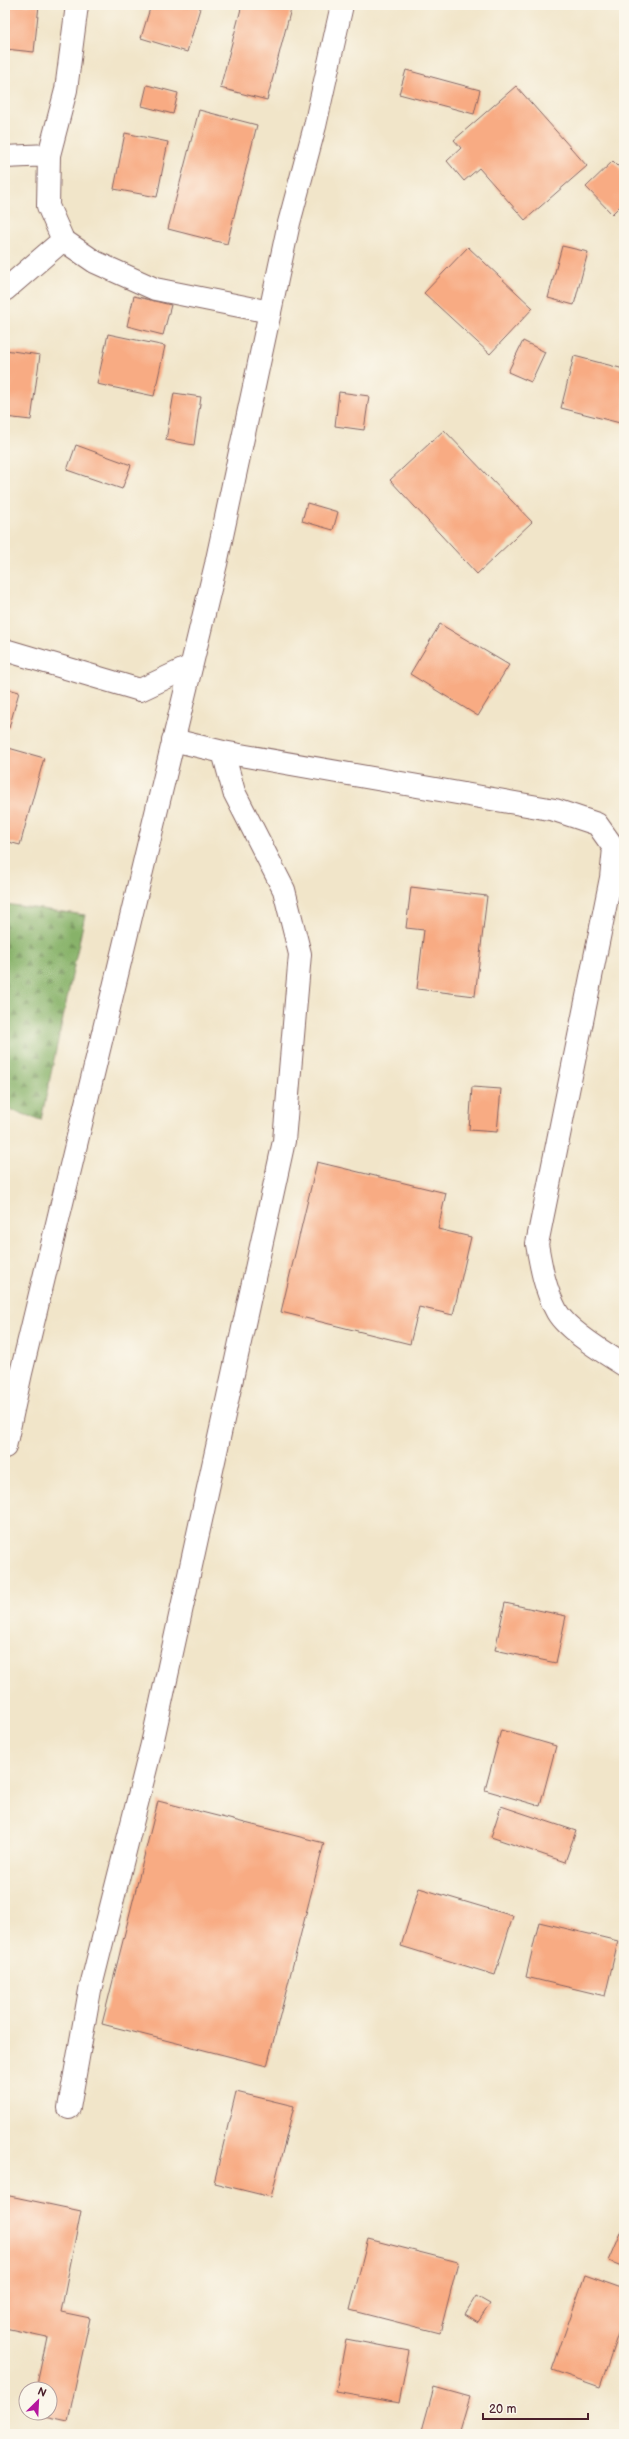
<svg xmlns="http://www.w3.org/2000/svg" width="629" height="2439" font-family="'Balsamiq Sans',sans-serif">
	<defs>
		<pattern id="forest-firs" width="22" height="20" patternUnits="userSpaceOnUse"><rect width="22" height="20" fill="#87b269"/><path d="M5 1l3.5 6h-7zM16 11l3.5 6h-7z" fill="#709057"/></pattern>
	</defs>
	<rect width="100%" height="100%" fill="#fbf7ec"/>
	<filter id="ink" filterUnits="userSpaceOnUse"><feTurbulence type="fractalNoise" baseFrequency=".025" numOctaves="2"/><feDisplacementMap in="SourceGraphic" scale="8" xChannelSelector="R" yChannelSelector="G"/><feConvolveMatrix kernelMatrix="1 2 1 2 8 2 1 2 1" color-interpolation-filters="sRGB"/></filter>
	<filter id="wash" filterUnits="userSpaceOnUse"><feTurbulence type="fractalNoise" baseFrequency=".012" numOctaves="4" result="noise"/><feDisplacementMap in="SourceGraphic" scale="16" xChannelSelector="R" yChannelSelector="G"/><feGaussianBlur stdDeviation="0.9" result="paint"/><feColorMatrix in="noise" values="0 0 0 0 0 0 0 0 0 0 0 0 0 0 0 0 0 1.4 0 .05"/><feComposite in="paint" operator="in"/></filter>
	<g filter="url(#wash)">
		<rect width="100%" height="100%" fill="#f1e5c9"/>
		<!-- forest -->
		<path fill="url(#forest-firs)" stroke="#68684a" d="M 5,904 L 85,915 L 41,1120 L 5,1108 Z"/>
		<g id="blocks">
			<!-- building -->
			<path fill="#f8ab83" d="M 5,5 L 39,5 L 34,52 L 5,49 Z
				M 151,5 L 201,5 L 187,52 L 141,38 Z
				M 242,5 L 292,5 L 267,100 L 220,88 Z
				M 406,70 L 480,90 L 474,114 L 399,94 Z
				M 147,85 L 178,93 L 173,114 L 142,106 Z
				M 516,86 L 587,166 L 525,220 L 479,168 L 464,181 L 447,161 L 461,148 L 454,140 Z
				M 199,110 L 257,125 L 227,244 L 168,229 Z
				M 125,133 L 168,142 L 157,197 L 114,189 Z
				M 613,161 L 624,172 L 624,202 L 612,214 L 586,187 Z
				M 562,246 L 588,252 L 574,305 L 548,298 Z
				M 468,247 L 533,308 L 490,354 L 424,293 Z
				M 134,296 L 171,305 L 163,335 L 127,326 Z
				M 108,334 L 165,346 L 154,396 L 97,384 Z
				M 523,341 L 545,352 L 531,382 L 508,372 Z
				M 5,350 L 40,355 L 31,420 L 5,417 Z
				M 574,356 L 624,369 L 624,424 L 561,408 Z
				M 339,392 L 369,396 L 364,430 L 335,426 Z
				M 174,393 L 201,397 L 194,445 L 166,440 Z
				M 444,430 L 532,522 L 477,574 L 390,480 Z
				M 76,445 L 131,465 L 122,489 L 67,470 Z
				M 307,503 L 338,512 L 333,530 L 302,521 Z
				M 440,624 L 509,665 L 478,716 L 410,674 Z
				M 5,688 L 19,692 L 9,728 L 5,727 Z
				M 5,747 L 44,758 L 20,845 L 5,841 Z
				M 411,887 L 487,896 L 475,996 L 417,989 L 424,930 L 406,928 Z
				M 472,1087 L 501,1089 L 497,1132 L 469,1130 Z
				M 317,1162 L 446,1193 L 438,1229 L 471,1237 L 453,1315 L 419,1307 L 410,1344 L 281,1312 Z
				M 505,1603 L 566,1616 L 556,1663 L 495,1650 Z
				M 501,1730 L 556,1746 L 540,1806 L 485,1790 Z
				M 158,1801 L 324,1843 L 267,2066 L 102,2024 Z
				M 501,1806 L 576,1831 L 565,1862 L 491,1837 Z
				M 419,1888 L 513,1916 L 495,1975 L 401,1946 Z
				M 539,1922 L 618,1941 L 605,1996 L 526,1977 Z
				M 236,2092 L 294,2106 L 271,2197 L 214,2183 Z
				M 5,2195 L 81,2211 L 61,2312 L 90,2318 L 68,2421 L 36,2414 L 50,2413 L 50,2389 L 36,2389 L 47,2337 L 5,2328 Z
				M 624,2226 L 624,2267 L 609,2261 Z
				M 368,2239 L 458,2262 L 440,2333 L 350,2310 Z
				M 585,2275 L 624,2289 L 624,2316 L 600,2387 L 552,2370 Z
				M 476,2296 L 490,2304 L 478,2322 L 465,2314 Z
				M 346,2339 L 409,2351 L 399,2403 L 336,2392 Z
				M 434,2387 L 470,2397 L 459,2434 L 421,2434 Z"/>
		</g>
	</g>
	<g filter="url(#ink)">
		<use href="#blocks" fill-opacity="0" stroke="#846462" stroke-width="1"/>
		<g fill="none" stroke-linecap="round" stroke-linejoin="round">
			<defs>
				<path id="minor" d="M 77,5 L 66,90 L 49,155 L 48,206 L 63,240 L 95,262 L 155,289 L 270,312
					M 5,157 L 49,155
					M 5,290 L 63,240
					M 5,650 L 140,690 L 191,666
					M 173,740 L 223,752 L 555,810 L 597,824 L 614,848 L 611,878 L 537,1244 C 541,1267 545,1290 557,1312 C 567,1330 606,1354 624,1365
					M 69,2108 L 90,1990 L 152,1744 L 284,1141 L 300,954 L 284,890 L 234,792 L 223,752"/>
				<path id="primary" d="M 5,1447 L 21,1373 L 216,564 L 289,223 L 315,126 L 342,5"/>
			</defs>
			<!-- minor casing -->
			<use href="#minor" stroke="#846462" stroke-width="24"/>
			<!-- primary casing -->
			<use href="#primary" stroke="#846462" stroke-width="24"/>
			<!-- minor -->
			<use href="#minor" stroke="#fff" stroke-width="22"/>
			<!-- primary -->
			<use href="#primary" stroke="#fff" stroke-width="22"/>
		</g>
	</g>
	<!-- margin -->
	<rect width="629" height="2439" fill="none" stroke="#fbf7ec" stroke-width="20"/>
	<!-- north arrow -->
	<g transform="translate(38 2401) rotate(24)"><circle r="19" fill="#fbf7ec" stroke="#b4a19f"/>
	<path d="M0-3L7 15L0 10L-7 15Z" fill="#b5179e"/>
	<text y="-6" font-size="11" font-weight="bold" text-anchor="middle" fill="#4a1f2b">N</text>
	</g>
	<!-- scale -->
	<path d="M483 2413v6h105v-6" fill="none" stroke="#4a1f2b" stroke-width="2"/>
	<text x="489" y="2413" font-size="12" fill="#4a1f2b" stroke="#fbf7ec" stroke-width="3" paint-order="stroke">20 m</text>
</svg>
